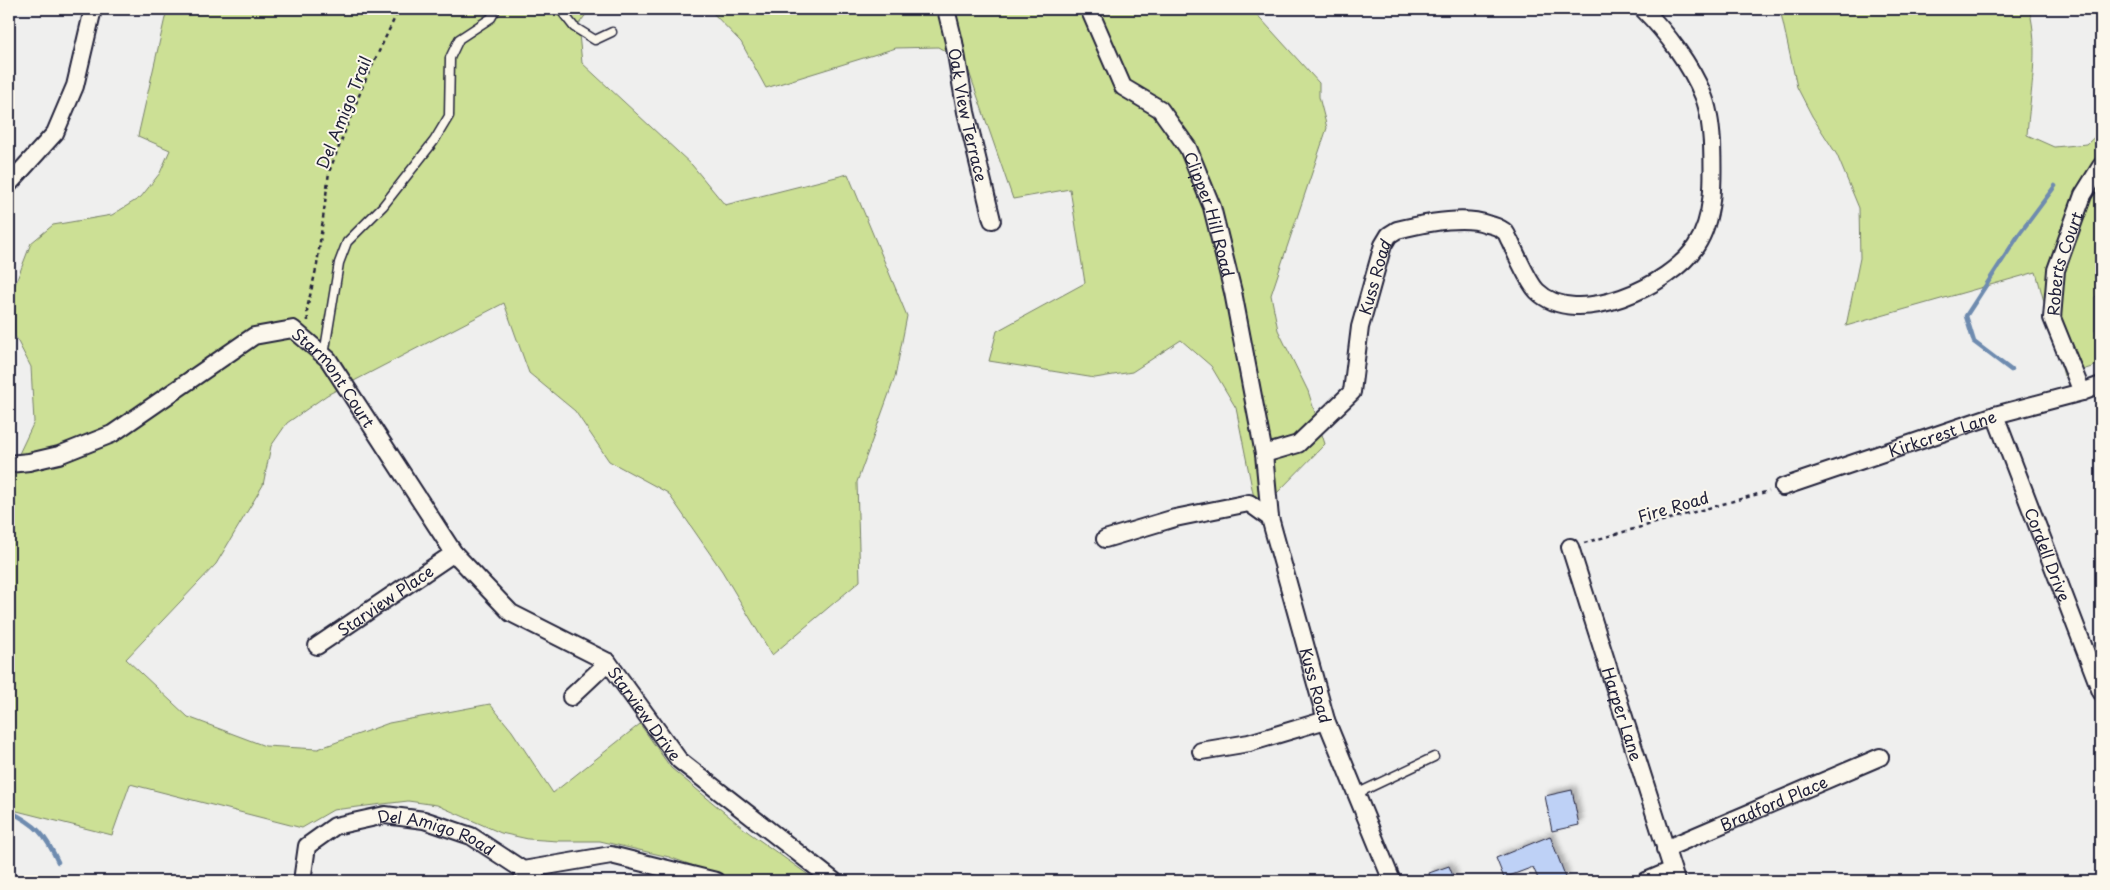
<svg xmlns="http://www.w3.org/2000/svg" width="2110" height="890" font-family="'Playpen Sans',sans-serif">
	<defs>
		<filter id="shadow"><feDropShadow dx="4" dy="-4" stdDeviation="2.5" flood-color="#0004"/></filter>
	</defs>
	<rect width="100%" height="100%" fill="#efefee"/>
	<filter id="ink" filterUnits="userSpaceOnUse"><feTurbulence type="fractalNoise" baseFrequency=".02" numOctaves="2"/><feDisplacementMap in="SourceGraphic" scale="10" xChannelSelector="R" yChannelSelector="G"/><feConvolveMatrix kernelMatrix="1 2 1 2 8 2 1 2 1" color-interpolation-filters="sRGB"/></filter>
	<g filter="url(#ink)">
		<!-- green -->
		<path fill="#cce095" stroke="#778168" d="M 167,9 L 590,9 L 578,25 L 582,63 L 692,165 L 725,205 L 848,174 L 907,316 L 895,377 L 857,482 L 860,581 L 772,655 L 722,571 L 668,493 L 609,461 L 575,411 L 529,373 L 504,303 L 327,395 L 287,423 L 271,446 L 263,485 L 216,564 L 126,659 L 188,717 L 265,746 L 318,749 L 389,723 L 490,704 L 512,731 L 553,793 L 640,724 L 671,768 L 748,832 L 817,881 L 736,881 L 669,857 L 600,841 L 558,841 L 528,839 L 501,833 L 437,805 L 408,801 L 333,810 L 302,828 L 130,784 L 112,835 L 9,809 L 9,475 L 34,422 L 31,367 L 15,336 L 13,290 L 31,243 L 53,225 L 112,215 L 141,197 L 160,173 L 170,150 L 138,136 Z
			M 709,9 L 1252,9 L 1319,83 L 1319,97 L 1327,128 L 1271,295 L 1278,330 L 1308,391 L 1325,444 L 1276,494 L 1254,498 L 1236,408 L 1211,366 L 1181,340 L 1132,372 L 1095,378 L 989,361 L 997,331 L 1085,283 L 1070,189 L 1013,199 L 966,63 L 938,47 L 896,48 L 766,88 L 741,42 Z
			M 1780,9 L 2029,9 C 2040,48 2030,94 2027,135 L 2054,147 L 2087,144 L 2101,131 L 2101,291 L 2095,297 L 2095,331 L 2101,339 L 2101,364 L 2064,376 L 2036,272 L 1846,326 L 1860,258 L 1859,208 L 1837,155 L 1812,116 L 1797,87 Z"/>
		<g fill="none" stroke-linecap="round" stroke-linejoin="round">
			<!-- stream -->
			<path stroke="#6e8baf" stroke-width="4.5" d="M 2011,370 L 1974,342 L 1966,316 L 2020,233 L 2055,186
				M 9,811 C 37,825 45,834 58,862"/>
		</g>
		<!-- building -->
		<path fill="#bed1f6" stroke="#22223b" filter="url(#shadow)" d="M 1572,790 L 1579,825 L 1552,831 L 1545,796 Z
			M 1550,836 L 1566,878 L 1557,881 L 1539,881 L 1533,867 L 1504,878 L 1496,858 Z
			M 1449,866 L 1455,881 L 1431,881 L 1429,873 Z"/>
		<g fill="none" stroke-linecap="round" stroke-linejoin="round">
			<defs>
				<path id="lane" d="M 560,9 L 574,27 L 595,40 L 612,32
					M 324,355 L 339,263 L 347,242 L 383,206 L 434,141 L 449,116 L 450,58 L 459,39 L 491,18 L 496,9
					M 1356,794 L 1434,757"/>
				<g id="street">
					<path id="s1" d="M 946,9 L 954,42 L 966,112 L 992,220"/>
					<path id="s2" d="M 1089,9 L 1123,87 L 1160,109 L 1188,148 L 1212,207 L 1233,292 L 1264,454 L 1270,518 L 1326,720 L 1392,881"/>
					<path d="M 9,184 L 55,133 L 75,86 L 93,9"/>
					<path id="s3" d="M 2082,392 L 2052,318 L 2056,270 L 2083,195 L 2101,166"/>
					<path id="s4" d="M 1995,415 L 2101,692"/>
					<path id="s5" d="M 1264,454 L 1298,444 L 1352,392 L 1360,327 L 1383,245 L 1389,235 L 1397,230 C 1421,224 1464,215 1487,224 C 1492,225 1500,228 1504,231 C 1507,233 1508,238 1510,241 C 1515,252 1530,284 1537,291 C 1576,330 1671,285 1696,246 C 1715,217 1713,177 1712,143 C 1711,128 1709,109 1703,95 C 1691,65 1666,32 1643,9"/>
					<path id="s6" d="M 9,464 L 29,462 L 59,455 L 112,434 L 254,336 L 293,329 L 328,359 L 454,553 L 511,613 L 608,662 L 679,760 L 834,881"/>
					<path id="s7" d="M 1783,487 L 1995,415 L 2082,392 L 2101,385"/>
					<path d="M 1105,539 L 1175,518 L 1249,503 L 1270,518"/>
					<path id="s8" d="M 1570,547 L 1676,881"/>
					<path id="s9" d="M 317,646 L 454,553"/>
					<path d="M 571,697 L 608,662"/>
					<path d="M 1201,751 L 1249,743 L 1326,720"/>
					<path id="s10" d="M 1665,849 L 1880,757"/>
					<path id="s11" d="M 302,881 L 307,846 L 335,826 L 385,815 L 424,820 L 471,836 L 523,870 L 611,855 L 716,881"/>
					<path d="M 1646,881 L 1672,870"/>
				</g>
			</defs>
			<!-- lane casing -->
			<use href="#lane" stroke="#22223b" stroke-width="11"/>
			<!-- street casing -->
			<use href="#street" stroke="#22223b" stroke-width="20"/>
			<!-- path -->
			<path stroke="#22223b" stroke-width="2.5" stroke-dasharray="4 4" stroke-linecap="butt" d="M 308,321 L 307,309 L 317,265 L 329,172 L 364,83 L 399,9
				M 1584,543 L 1769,491"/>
			<!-- lane -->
			<use href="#lane" stroke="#fbf7ec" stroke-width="8"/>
			<!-- street -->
			<use href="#street" stroke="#fbf7ec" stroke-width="16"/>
		</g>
	</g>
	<g text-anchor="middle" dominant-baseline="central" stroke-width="4" stroke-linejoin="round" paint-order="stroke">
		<!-- street labels -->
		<g font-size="16" fill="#22223b" stroke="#fbf7ec">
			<text transform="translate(343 112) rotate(-68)">Del Amigo Trail</text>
			<text stroke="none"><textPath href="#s1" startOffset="108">Oak View Terrace</textPath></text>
			<text stroke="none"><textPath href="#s2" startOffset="246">Clipper Hill Road</textPath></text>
			<text stroke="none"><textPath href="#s3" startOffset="136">Roberts Court</textPath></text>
			<text stroke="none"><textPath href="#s5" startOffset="228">Kuss Road</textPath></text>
			<text stroke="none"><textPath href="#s6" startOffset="384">Starmont Court</textPath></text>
			<text stroke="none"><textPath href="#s7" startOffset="168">Kirkcrest Lane</textPath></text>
			<text transform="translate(1673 506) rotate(-16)">Fire Road</text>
			<text stroke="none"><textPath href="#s4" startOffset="149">Cordell Drive</textPath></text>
			<text stroke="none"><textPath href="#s9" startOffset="82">Starview Place</textPath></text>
			<text stroke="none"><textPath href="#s2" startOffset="730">Kuss Road</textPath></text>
			<text stroke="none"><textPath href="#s6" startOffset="852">Starview Drive</textPath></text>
			<text stroke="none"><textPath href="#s8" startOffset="175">Harper Lane</textPath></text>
			<text stroke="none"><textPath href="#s10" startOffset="118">Bradford Place</textPath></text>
			<text stroke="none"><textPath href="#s11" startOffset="175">Del Amigo Road</textPath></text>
		</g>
	</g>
	<!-- margin -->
	<rect width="2110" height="890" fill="none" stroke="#fbf7ec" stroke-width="30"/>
	<rect x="15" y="15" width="2080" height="860" fill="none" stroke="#22223b" stroke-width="2" filter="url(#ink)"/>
</svg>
